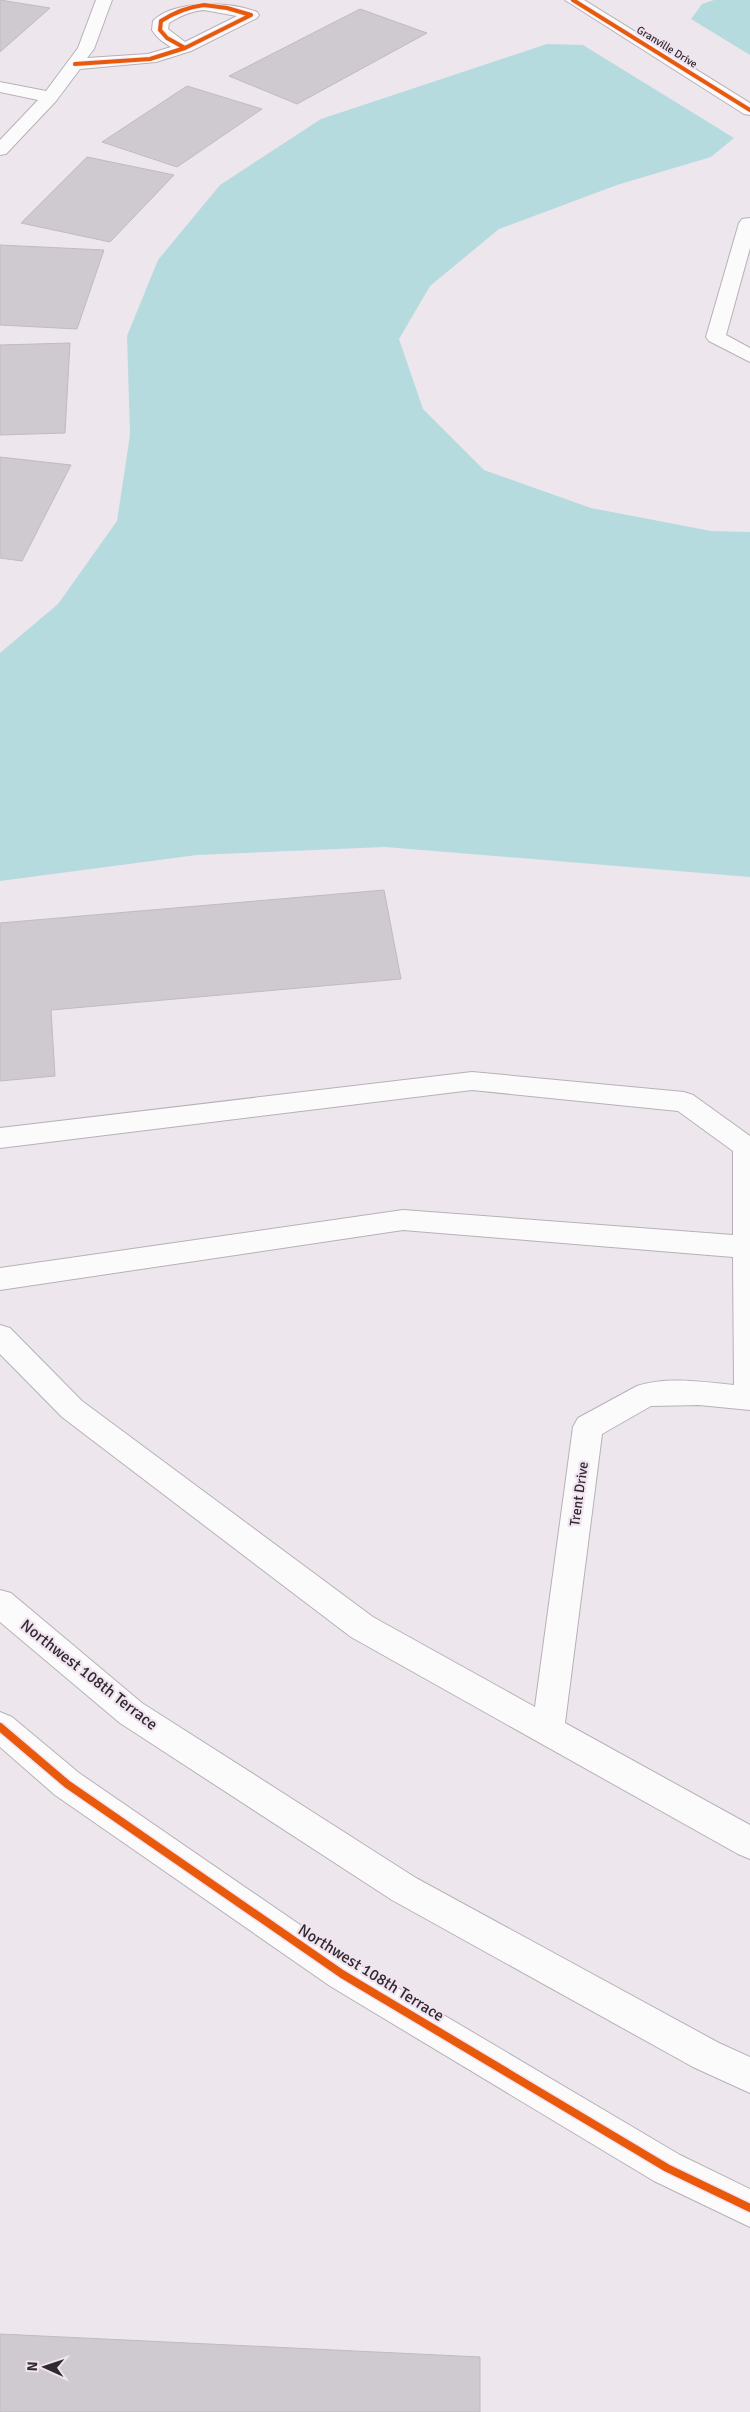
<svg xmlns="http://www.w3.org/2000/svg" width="750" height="2412" font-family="Signika,sans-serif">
	<rect width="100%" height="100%" fill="#eee6ed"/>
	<!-- water -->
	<path fill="#b6dbde" d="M 714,0 L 750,0 L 750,55 L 691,19 L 702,4 Z
		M 547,44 L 583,45 L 734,138 L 711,157 L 617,185 L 499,229 L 430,286 L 399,339 L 423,409 L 484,470 L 591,508 L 711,531 L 750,532 L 750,877 L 385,847 L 197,855 L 0,881 L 0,653 L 58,604 L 117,521 L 130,435 L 127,336 L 158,260 L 220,185 L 321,119 Z"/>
	<!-- building -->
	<path fill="#cfcad0" stroke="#bfbbc1" d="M 0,0 L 50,8 L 0,52 Z
		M 360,9 L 427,33 L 297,104 L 229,76 Z
		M 187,86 L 262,109 L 177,167 L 102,142 Z
		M 87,157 L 174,175 L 110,242 L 21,223 Z
		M 0,245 L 104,250 L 77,329 L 0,325 Z
		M 70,343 L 65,433 L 0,435 L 0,345 Z
		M 0,457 L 71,465 L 22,561 L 0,558 Z
		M 384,890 L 401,979 L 51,1010 L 55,1076 L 0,1081 L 0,923 Z
		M 0,2334 L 480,2357 L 480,2412 L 0,2412 Z"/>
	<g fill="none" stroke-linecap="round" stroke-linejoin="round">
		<defs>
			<path id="service" d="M 750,218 L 750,248 L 726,335 L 750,348 L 750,362 L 709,341 L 706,337 L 739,223 L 742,219 Z
				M 472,1072 L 684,1092 L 693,1095 L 750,1136 L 750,1410 L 699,1405 L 651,1406 L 602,1434 L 565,1723 L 750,1825 L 750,1859 L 738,1854 L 351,1637 L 62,1417 L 0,1354 L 0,1325 L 10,1328 L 82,1401 L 373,1617 L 535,1707 L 573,1427 L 578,1418 L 637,1386 C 666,1376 704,1382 734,1385 L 733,1257 L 403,1230 L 0,1290 L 0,1268 L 403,1210 L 733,1235 L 733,1151 L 678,1111 L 472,1090 L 0,1148 L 0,1128 Z"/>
			<path id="minor" d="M 96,0 L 112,0 L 94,49 L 87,58 L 148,54 L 171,47 C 163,42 157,38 152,30 L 153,21 C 174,0 229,1 257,12 L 259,15 L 257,18 L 191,51 L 156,62 L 80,69 L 56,101 L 6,154 L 0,155 L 0,140 L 38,100 L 0,92 L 0,82 L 46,91 L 78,48 ZM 204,10 L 237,16 L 185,42 L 168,29 L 169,23 C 180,16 191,11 204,10 Z
				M 565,0 L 584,0 L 750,103 L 750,115 L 744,114 Z"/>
			<path id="tertiary" d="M 0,1590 L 11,1593 L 142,1703 L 416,1878 L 719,2043 L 750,2057 L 750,2093 L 693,2067 L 392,1900 L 120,1723 L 0,1622 Z
				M 0,1712 L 12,1717 L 79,1773 L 354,1962 L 680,2155 L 750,2189 L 750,2227 L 654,2181 L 330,1986 L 55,1795 L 0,1747 Z"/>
		</defs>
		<!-- service casing -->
		<use href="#service" stroke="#b7b1b6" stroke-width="2"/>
		<!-- minor casing -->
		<use href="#minor" stroke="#b7b1b6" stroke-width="2"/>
		<!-- tertiary casing -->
		<use href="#tertiary" stroke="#b7b1b6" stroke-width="2"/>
		<!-- service -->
		<use href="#service" fill="#fcfbfc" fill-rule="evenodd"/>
		<!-- minor -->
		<use href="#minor" fill="#fcfbfc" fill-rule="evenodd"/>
		<!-- tertiary -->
		<use href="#tertiary" fill="#fcfbfc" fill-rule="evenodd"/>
		<defs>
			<path id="cycleway-far1" d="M 573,0 L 750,110
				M 204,5 L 227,8 L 251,15 L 185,48 L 167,38 L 160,30 L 161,21 C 175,12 188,7 204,5 Z
				M 75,64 L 150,59 L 185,48"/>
			<path id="cycleway" d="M 0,1727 L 67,1784 L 342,1974 L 667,2168 L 750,2208"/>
		</defs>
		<!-- cycleway-far1 casing -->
		<use href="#cycleway-far1" stroke="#f1e3f0" stroke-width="5.5"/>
		<!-- cycleway casing -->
		<use href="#cycleway" stroke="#f1e3f0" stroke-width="11"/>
		<!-- cycleway-far1 -->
		<use href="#cycleway-far1" stroke="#e8590c" stroke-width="4"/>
		<!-- cycleway -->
		<use href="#cycleway" stroke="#e8590c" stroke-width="8"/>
	</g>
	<g text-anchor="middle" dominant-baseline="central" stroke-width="4.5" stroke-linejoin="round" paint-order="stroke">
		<!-- far-street labels -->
		<g font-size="11" fill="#2f2a2f" stroke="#f1e3f0">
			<text transform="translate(667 47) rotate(32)">Granville Drive</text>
		</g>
		<!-- street labels -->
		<g font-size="14" fill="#2f2a2f" stroke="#f1e3f0">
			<text transform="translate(579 1494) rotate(-82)">Trent Drive</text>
		</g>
		<!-- near-street labels -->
		<g font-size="16" fill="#2f2a2f" stroke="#f1e3f0">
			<text transform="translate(89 1675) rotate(38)">Northwest 108th Terrace</text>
			<text transform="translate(371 1973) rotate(32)">Northwest 108th Terrace</text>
		</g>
	</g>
	<!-- north arrow -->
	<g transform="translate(45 2367) rotate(273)" stroke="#f1e3f0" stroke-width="4" paint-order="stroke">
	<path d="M0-4L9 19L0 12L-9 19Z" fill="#2f2a2f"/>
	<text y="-8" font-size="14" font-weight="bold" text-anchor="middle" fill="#2f2a2f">N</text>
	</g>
</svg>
